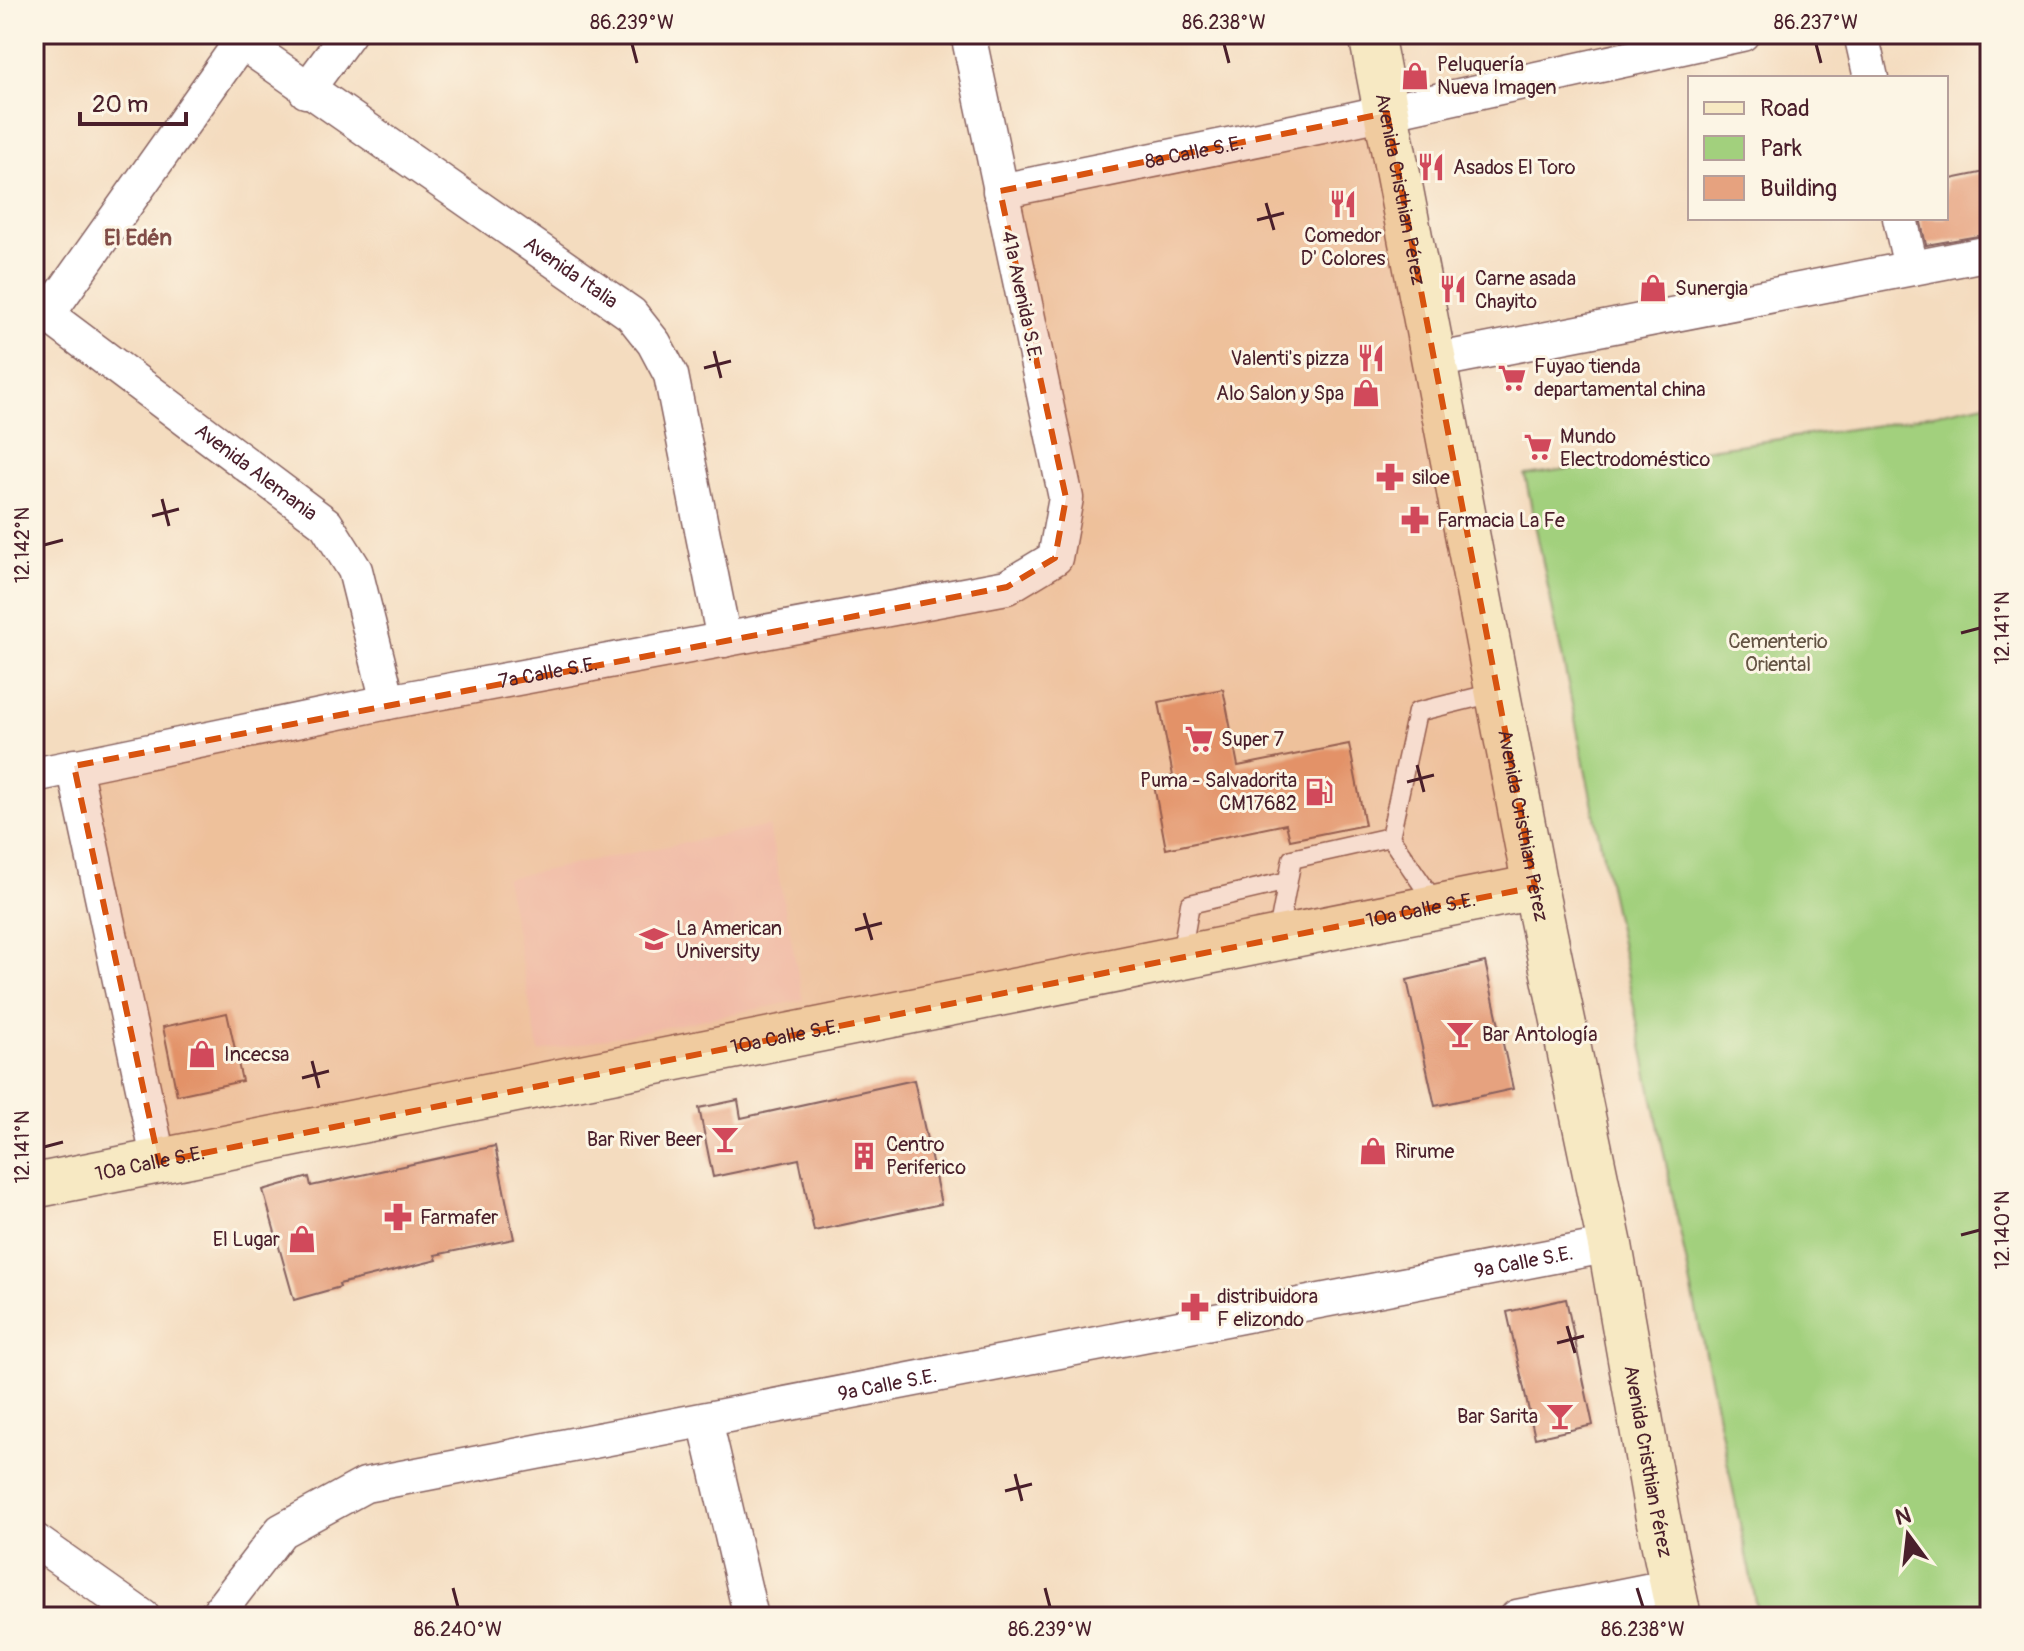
<svg xmlns="http://www.w3.org/2000/svg" width="2024" height="1651" font-family="Pangolin,sans-serif">
	<rect width="100%" height="100%" fill="#fcf5e5"/>
	<filter id="ink" filterUnits="userSpaceOnUse"><feTurbulence type="fractalNoise" baseFrequency=".0125" numOctaves="2"/><feDisplacementMap in="SourceGraphic" scale="16" xChannelSelector="R" yChannelSelector="G"/><feConvolveMatrix kernelMatrix="1 2 1 2 8 2 1 2 1" color-interpolation-filters="sRGB"/></filter>
	<filter id="wash" filterUnits="userSpaceOnUse"><feTurbulence type="fractalNoise" baseFrequency=".006" numOctaves="4" result="noise"/><feDisplacementMap in="SourceGraphic" scale="32" xChannelSelector="R" yChannelSelector="G"/><feGaussianBlur stdDeviation="1.8" result="paint"/><feColorMatrix in="noise" values="0 0 0 0 0 0 0 0 0 0 0 0 0 0 0 0 0 1.4 0 .05"/><feComposite in="paint" operator="in"/></filter>
	<g filter="url(#wash)">
		<rect width="100%" height="100%" fill="#f4dcbf"/>
		<!-- built -->
		<path fill="#f7d0ca" d="M 769,826 L 803,1000 L 539,1052 L 505,878 Z"/>
		<!-- green -->
		<path fill="#a2d07d" stroke="#767854" stroke-width="2" d="M 1990,402 L 1990,1617 L 1759,1617 L 1525,475 L 1886,424 Z"/>
		<g id="blocks">
			<!-- building -->
			<path fill="#e6a27f" d="M 1990,171 L 1990,234 L 1926,245 L 1920,218 L 1946,218 L 1946,180 Z
				M 1223,689 L 1238,766 L 1349,744 L 1365,825 L 1290,840 L 1286,824 L 1166,849 L 1153,780 L 1173,776 L 1159,702 Z
				M 1485,962 L 1513,1089 L 1435,1106 L 1407,980 Z
				M 227,1013 L 242,1081 L 177,1095 L 163,1027 Z
				M 914,1080 L 941,1204 L 814,1231 L 799,1159 L 713,1177 L 699,1108 L 738,1100 L 741,1118 Z
				M 495,1146 L 514,1239 L 435,1255 L 437,1260 L 339,1284 L 340,1287 L 294,1300 L 263,1190 L 309,1177 L 311,1186 Z
				M 1566,1299 L 1593,1425 L 1535,1438 L 1507,1312 Z"/>
		</g>
	</g>
	<g filter="url(#ink)">
		<use href="#blocks" fill-opacity="0" stroke="#86615f" stroke-width="2"/>
		<g fill="none" stroke-linecap="round" stroke-linejoin="round">
			<defs>
				<path id="lane" d="M 1390,837 L 1417,712 L 1498,692
					M 1277,938 L 1292,859 L 1390,837 L 1437,906
					M 1181,955 L 1190,904 L 1288,881"/>
				<g id="street">
					<path id="s1" d="M 230,34 L 631,314 L 654,343 L 671,375 L 724,640"/>
					<path d="M 1861,34 L 1871,78"/>
					<path d="M 306,91 L 348,34"/>
					<path id="s2" d="M 1000,191 L 1322,126 L 1742,34"/>
					<path d="M 1900,218 L 1911,268"/>
					<path id="s3" d="M 34,305 L 326,524 L 355,570 L 388,702"/>
					<path d="M 48,314 L 241,42"/>
					<path d="M 1434,361 L 1990,253"/>
					<path d="M 74,766 L 159,1162"/>
					<path id="s4" d="M 34,775 L 388,702 L 1007,587 L 1055,558 L 1066,498 L 968,34"/>
					<path d="M 705,1420 L 751,1617"/>
					<path d="M 34,1540 L 143,1617"/>
					<path id="s5" d="M 215,1617 L 281,1531 L 365,1485 L 1610,1245"/>
					<path d="M 1517,1617 L 1672,1586"/>
				</g>
				<g id="secondary">
					<path id="s6" d="M 1371,34 L 1535,887 L 1610,1245 L 1657,1513 L 1679,1617"/>
					<path id="s7" d="M 34,1186 L 1535,887"/>
				</g>
			</defs>
			<!-- lane casing -->
			<use href="#lane" stroke="#86615f" stroke-width="21"/>
			<!-- street casing -->
			<use href="#street" stroke="#86615f" stroke-width="37"/>
			<!-- secondary casing -->
			<use href="#secondary" stroke="#86615f" stroke-width="47"/>
			<!-- lane -->
			<use href="#lane" stroke="#fff" stroke-width="18"/>
			<!-- street -->
			<use href="#street" stroke="#fff" stroke-width="34"/>
			<!-- secondary -->
			<use href="#secondary" stroke="#f7e9c3" stroke-width="44"/>
		</g>
	</g>
	<!-- marked area -->
	<path fill="#d8530f" fill-opacity="0.2" stroke="#d8530f" stroke-width="6" stroke-dasharray="16 10" stroke-linejoin="round" d="M 1387,113 L 1535,887 L 159,1162 L 74,766 L 1007,587 L 1055,558 L 1066,498 L 1000,191 Z"/>
	<!-- ticks -->
	<path fill="none" stroke="#4a1f2b" stroke-width="3" d="M 632,44 L 637,63M 1224,44 L 1229,63M 1816,44 L 1821,63M 1266,203 L 1274,230M 1257,220 L 1284,213M 714,351 L 721,378M 704,368 L 731,361M 162,499 L 169,526M 152,516 L 179,509M 44,545 L 63,540M 1961,633 L 1980,628M 1417,765 L 1424,792M 1407,782 L 1434,775M 864,913 L 872,940M 855,930 L 882,923M 312,1061 L 319,1088M 302,1078 L 329,1071M 44,1147 L 63,1142M 1961,1235 L 1980,1230M 1567,1326 L 1575,1353M 1557,1343 L 1584,1336M 1015,1474 L 1022,1501M 1005,1491 L 1032,1484M 453,1588 L 458,1607M 1045,1588 L 1050,1607M 1637,1588 L 1643,1607"/>
	<!-- icons -->
	<defs>
		<symbol id="shop-bare" viewBox="-9 -9 18 18"><path d="M-5-2.5h2.3a2.7 3.5 0 0 1 5.4 0H5L5.5 6h-11ZM-1.5-2.5h3a1.5 2.3 0 0 0-3 0Z" fill="#d1495b" stroke="#fcf5e5" stroke-width="2.5" paint-order="stroke"/></symbol>
		<symbol id="restaurant-bare" viewBox="-9 -9 18 18"><path d="M-5-6h1v4h1v-4h1v4h1v-4h1v5L-1.5 .5V6h-2V.5L-5-1ZM5-6V6H3V1.5H1.5Q1.5-4 5-6Z" fill="#d1495b" stroke="#fcf5e5" stroke-width="2.5" paint-order="stroke"/></symbol>
		<symbol id="supermarket-bare" viewBox="-9 -9 18 18"><path d="M-6-5.5h2.5l.6 2H6L4.5 2H-2.5L-4.4-4H-6ZM-1.5 3.2a1.3 1.3 0 1 0 .1 0ZM3 3.2a1.3 1.3 0 1 0 .1 0Z" fill="#d1495b" stroke="#fcf5e5" stroke-width="2.5" paint-order="stroke"/></symbol>
		<symbol id="pharmacy-bare" viewBox="-9 -9 18 18"><path d="M-2-6h4v4h4v4h-4v4h-4v-4h-4v-4h4Z" fill="#d1495b" stroke="#fcf5e5" stroke-width="2.5" paint-order="stroke"/></symbol>
		<symbol id="fuel-bare" viewBox="-9 -9 18 18"><path d="M-5.5-6h7V0h2V4h1.3V-2.5L3-4.5l.8-.8L6-3V5H2.5V1h-1V6h-7ZM-4.2-4.7v3.2H.2V-4.7Z" fill="#d1495b" stroke="#fcf5e5" stroke-width="2.5" paint-order="stroke"/></symbol>
		<symbol id="university-bare" viewBox="-9 -9 18 18"><path d="M0-5L7-2L0 1L-7-2ZM-4 1L0 2.5L4 1V4Q0 6-4 4Z" fill="#d1495b" stroke="#fcf5e5" stroke-width="2.5" paint-order="stroke"/></symbol>
		<symbol id="bar-bare" viewBox="-9 -9 18 18"><path d="M-6-5H6L.8 .8V4.5H3.5V6h-7V4.5H-.8V.8Z" fill="#d1495b" stroke="#fcf5e5" stroke-width="2.5" paint-order="stroke"/></symbol>
		<symbol id="building-bare" viewBox="-9 -9 18 18"><path d="M-4-6H4V6H1V3H-1V6H-4ZM-2.5-4.3h1.7v1.8h-1.7ZM.8-4.3h1.7v1.8H.8ZM-2.5-1h1.7V.8h-1.7ZM.8-1h1.7V.8H.8Z" fill="#d1495b" stroke="#fcf5e5" stroke-width="2.5" paint-order="stroke"/></symbol>
	</defs>
	<g fill-rule="evenodd">
		<use href="#shop-bare" x="1395" y="56" width="40" height="40"/>
		<use href="#restaurant-bare" x="1411" y="147" width="40" height="40"/>
		<use href="#restaurant-bare" x="1323" y="184" width="40" height="40"/>
		<use href="#shop-bare" x="1633" y="268" width="40" height="40"/>
		<use href="#restaurant-bare" x="1433" y="269" width="40" height="40"/>
		<use href="#restaurant-bare" x="1351" y="338" width="40" height="40"/>
		<use href="#supermarket-bare" x="1492" y="358" width="40" height="40"/>
		<use href="#shop-bare" x="1346" y="373" width="40" height="40"/>
		<use href="#supermarket-bare" x="1518" y="427" width="40" height="40"/>
		<use href="#pharmacy-bare" x="1370" y="457" width="40" height="40"/>
		<use href="#pharmacy-bare" x="1395" y="500" width="40" height="40"/>
		<use href="#supermarket-bare" x="1179" y="719" width="40" height="40"/>
		<use href="#fuel-bare" x="1299" y="772" width="40" height="40"/>
		<use href="#university-bare" x="634" y="919" width="40" height="40"/>
		<use href="#bar-bare" x="1440" y="1014" width="40" height="40"/>
		<use href="#shop-bare" x="182" y="1034" width="40" height="40"/>
		<use href="#bar-bare" x="705" y="1119" width="40" height="40"/>
		<use href="#shop-bare" x="1353" y="1131" width="40" height="40"/>
		<use href="#building-bare" x="844" y="1136" width="40" height="40"/>
		<use href="#pharmacy-bare" x="378" y="1197" width="40" height="40"/>
		<use href="#shop-bare" x="282" y="1219" width="40" height="40"/>
		<use href="#pharmacy-bare" x="1175" y="1287" width="40" height="40"/>
		<use href="#bar-bare" x="1540" y="1396" width="40" height="40"/>
	</g>
	<g text-anchor="middle" dominant-baseline="central" stroke-width="6" stroke-linejoin="round" paint-order="stroke">
		<!-- poi labels -->
		<g font-size="20" fill="#4a1f2b" stroke="#fcf5e5" text-anchor="start">
			<text x="1437" y="64">Peluquería<tspan x="1437" dy="23">Nueva Imagen</tspan></text>
			<text x="1453" y="167">Asados El Toro</text>
			<text x="1343" y="235" text-anchor="middle">Comedor<tspan x="1343" dy="23">D' Colores</tspan></text>
			<text x="1475" y="278">Carne asada<tspan x="1475" dy="23">Chayito</tspan></text>
			<text x="1675" y="288">Sunergia</text>
			<text x="1349" y="358" text-anchor="end">Valenti's pizza</text>
			<text x="1534" y="366">Fuyao tienda<tspan x="1534" dy="23">departamental china</tspan></text>
			<text x="1344" y="393" text-anchor="end">Alo Salon y Spa</text>
			<text x="1560" y="436">Mundo<tspan x="1560" dy="23">Electrodoméstico</tspan></text>
			<text x="1412" y="477">siloe</text>
			<text x="1437" y="520">Farmacia La Fe</text>
			<text x="1221" y="739">Super 7</text>
			<text x="1297" y="780" text-anchor="end">Puma - Salvadorita<tspan x="1297" dy="23">CM17682</tspan></text>
			<text x="676" y="928">La American<tspan x="676" dy="23">University</tspan></text>
			<text x="1482" y="1034">Bar Antología</text>
			<text x="224" y="1054">Incecsa</text>
			<text x="703" y="1139" text-anchor="end">Bar River Beer</text>
			<text x="886" y="1144">Centro<tspan x="886" dy="23">Periferico</tspan></text>
			<text x="1395" y="1151">Rirume</text>
			<text x="420" y="1217">Farmafer</text>
			<text x="280" y="1239" text-anchor="end">El Lugar</text>
			<text x="1217" y="1296">distribuidora<tspan x="1217" dy="23">F elizondo</tspan></text>
			<text x="1538" y="1416" text-anchor="end">Bar Sarita</text>
		</g>
		<!-- street labels -->
		<g font-size="20" fill="#4a1f2b" stroke="#fcf5e5">
			<text stroke="none"><textPath href="#s2" startOffset="198">8a Calle S.E.</textPath></text>
			<text stroke="none"><textPath href="#s6" startOffset="158">Avenida Cristhian Pérez</textPath></text>
			<text stroke="none"><textPath href="#s1" startOffset="416">Avenida Italia</textPath></text>
			<text transform="translate(1022 296) rotate(78)">41a Avenida S.E.</text>
			<text stroke="none"><textPath href="#s3" startOffset="278">Avenida Alemania</textPath></text>
			<text stroke="none"><textPath href="#s4" startOffset="524">7a Calle S.E.</textPath></text>
			<text stroke="none"><textPath href="#s6" startOffset="806">Avenida Cristhian Pérez</textPath></text>
			<text stroke="none"><textPath href="#s7" startOffset="1414">10a Calle S.E.</textPath></text>
			<text stroke="none"><textPath href="#s7" startOffset="766">10a Calle S.E.</textPath></text>
			<text stroke="none"><textPath href="#s7" startOffset="118">10a Calle S.E.</textPath></text>
			<text stroke="none"><textPath href="#s5" startOffset="1384">9a Calle S.E.</textPath></text>
			<text stroke="none"><textPath href="#s5" startOffset="736">9a Calle S.E.</textPath></text>
			<text stroke="none"><textPath href="#s6" startOffset="1454">Avenida Cristhian Pérez</textPath></text>
		</g>
		<!-- park labels -->
		<g font-size="20" fill="#645444" stroke="#fcf5e5">
			<text x="1778" y="641">Cementerio<tspan x="1778" dy="23">Oriental</tspan></text>
		</g>
		<!-- neighbourhood labels -->
		<g font-size="22" font-weight="bold" fill="#814d48" stroke="#fcf5e5">
			<text x="138" y="238">El Edén</text>
		</g>
	</g>
	<!-- margin -->
	<rect width="2024" height="1651" fill="none" stroke="#fcf5e5" stroke-width="88"/>
	<!-- legend -->
	<rect x="1688" y="76" width="260" height="144" fill="#fcf5e5" stroke="#b59f9b" stroke-width="2"/>
	<rect x="1704" y="102" width="40" height="12" fill="#f7e9c3" stroke="#b59f9b" stroke-width="2"/>
	<text x="1760" y="116" font-size="24" fill="#4a1f2b">Road</text>
	<rect x="1704" y="136" width="40" height="24" fill="#a2d07d" stroke="#b59f9b" stroke-width="2"/>
	<text x="1760" y="156" font-size="24" fill="#4a1f2b">Park</text>
	<rect x="1704" y="176" width="40" height="24" fill="#e6a27f" stroke="#b59f9b" stroke-width="2"/>
	<text x="1760" y="196" font-size="24" fill="#4a1f2b">Building</text>
	<!-- north arrow -->
	<g transform="translate(1908 1535) rotate(345)" stroke="#fcf5e5" stroke-width="6" paint-order="stroke">
	<path d="M0-6L14 30L0 20L-14 30Z" fill="#4a1f2b"/>
	<text y="-12" font-size="22" font-weight="bold" text-anchor="middle" fill="#4a1f2b">N</text>
	</g>
	<!-- scale -->
	<path d="M80 112v12h106v-12" fill="none" stroke="#4a1f2b" stroke-width="4"/>
	<text x="92" y="112" font-size="24" fill="#4a1f2b" stroke="#fcf5e5" stroke-width="6" paint-order="stroke">20 m</text>
	<rect x="44" y="44" width="1936" height="1563" fill="none" stroke="#4a1f2b" stroke-width="3"/>
	<g font-size="20" text-anchor="middle" fill="#4a1f2b">
		<text x="632" y="29">86.239°W</text>
		<text x="1224" y="29">86.238°W</text>
		<text x="1816" y="29">86.237°W</text>
		<text transform="translate(22 545) rotate(-90)" y="7">12.142°N</text>
		<text transform="translate(2002 628) rotate(-90)" y="7">12.141°N</text>
		<text transform="translate(22 1147) rotate(-90)" y="7">12.141°N</text>
		<text transform="translate(2002 1230) rotate(-90)" y="7">12.140°N</text>
		<text x="458" y="1636">86.240°W</text>
		<text x="1050" y="1636">86.239°W</text>
		<text x="1643" y="1636">86.238°W</text>
	</g>
</svg>
